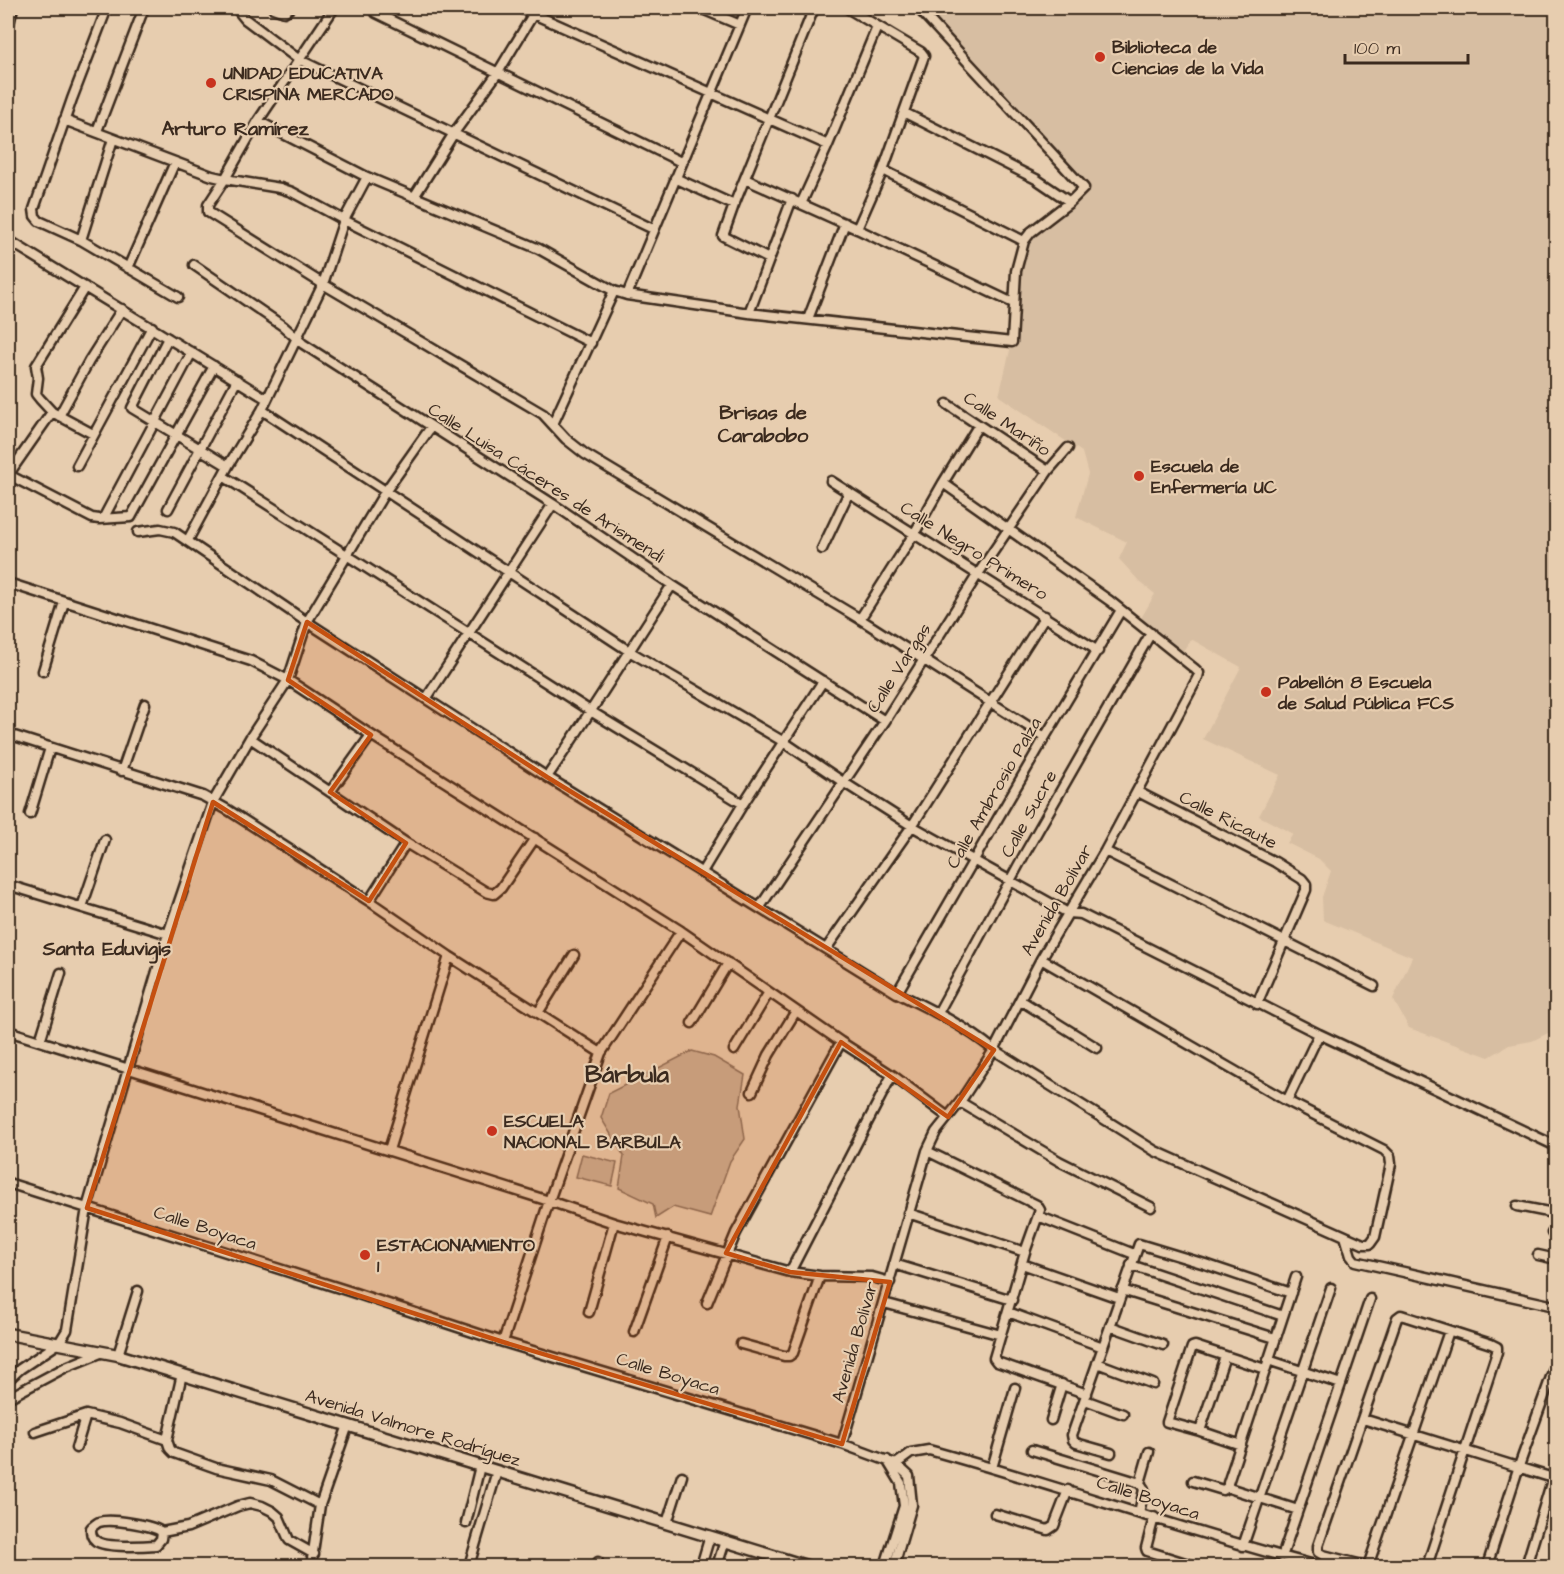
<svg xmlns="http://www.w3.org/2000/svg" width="1564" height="1574" font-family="'Architects Daughter',sans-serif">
	<rect width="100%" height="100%" fill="#e7cdaf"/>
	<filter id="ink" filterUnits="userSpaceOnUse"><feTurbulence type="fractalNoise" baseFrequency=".0167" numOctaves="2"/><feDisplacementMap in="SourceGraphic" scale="12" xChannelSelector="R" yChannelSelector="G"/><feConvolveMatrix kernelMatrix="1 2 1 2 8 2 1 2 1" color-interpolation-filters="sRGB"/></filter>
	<g filter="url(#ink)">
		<!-- built -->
		<path fill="#d7bea2" d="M 918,8 L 1556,8 L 1556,1029 L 1532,1041 L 1509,1045 L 1489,1057 L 1409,1028 L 1393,999 L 1412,957 L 1323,920 L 1322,897 L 1331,871 L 1319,859 L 1287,843 L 1293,834 L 1259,816 L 1280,775 L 1203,739 L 1241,667 L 1191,639 L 1183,651 L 1140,620 L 1155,594 L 1140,582 L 1119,559 L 1127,542 L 1076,517 L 1088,474 L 1082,452 L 999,396 L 1012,342 L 1016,271 L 1027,244 L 1086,189 Z"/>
		<!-- green -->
		<path fill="#c8af95" stroke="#826c5a" stroke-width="1.5" d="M 692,1051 L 714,1057 L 745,1075 L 740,1105 L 745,1139 L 730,1161 L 710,1217 L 673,1207 L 656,1218 L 653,1204 L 619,1188 L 624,1156 L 601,1118 L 609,1093 Z
			M 582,1154 L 617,1163 L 612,1186 L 576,1177 Z"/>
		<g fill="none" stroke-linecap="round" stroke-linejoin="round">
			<defs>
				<path id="minor" d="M 107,8 L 72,99 L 34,209 L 35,216 L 39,221 L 81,240 L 178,297
					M 236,8 L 245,19 L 298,59 L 653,229
					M 273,8 L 284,12 L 290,8
					M 334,8 L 258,121 L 225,179 L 208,205 L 208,212 L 323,284 L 543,414 L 566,439 L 585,454 L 860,619 L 1045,737
					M 373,8 L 376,13 L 681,162
					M 520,8 L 828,145
					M 700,8 L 740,25
					M 747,8 L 627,295 L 749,313 L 1012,342 L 1016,271 L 1024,241 L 1031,232 L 1070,202 L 1084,188 L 918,8
					M 847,8 L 921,52 L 924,56 L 883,170 L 857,229
					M 8,28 L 13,8
					M 905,113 L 1036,179 L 1070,202
					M 64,120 L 212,176 L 225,179 L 280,188 L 292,192 L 344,220 L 591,343
					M 258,121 L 367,177 L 539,249 L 614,291 L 627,295
					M 97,131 L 144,8
					M 883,170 L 1024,241
					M 675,178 L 734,205
					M 745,179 L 857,229 L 1013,303
					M 414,197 L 454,133 L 497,74 L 537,8
					M 801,204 L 828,145 L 877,27
					M 8,240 L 267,399
					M 81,240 L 113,139
					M 769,259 L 723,236 L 734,205 L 814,8
					M 194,265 L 283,326 L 303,344 L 553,504 L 672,585 L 885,721
					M 128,268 L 175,162
					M 85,287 L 36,366 L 38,378 L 36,394 L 40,399 L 52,412 L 93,434
					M 749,313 L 792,199
					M 808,319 L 845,223
					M 168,338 L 132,408 L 228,466
					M 947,404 L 1048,471
					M 262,410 L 629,651 L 784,742 L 843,782 L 912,826 L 1068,913 L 1081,914 L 1319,1034 L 1556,1146
					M 59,416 L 89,361 L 122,309
					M 553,424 L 614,291
					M 77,466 L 152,327
					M 8,475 L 52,412
					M 9,475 L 92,518 L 99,519 L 131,517 L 214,366
					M 223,476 L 592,712 L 743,804
					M 831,481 L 1098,651
					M 168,509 L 237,380
					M 104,517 L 192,352
					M 138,532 L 160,529 L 174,532 L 307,622 L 547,777 L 897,993 C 930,1009 965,1026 994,1050 L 1155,1151 L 1363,1244 L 1370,1244 L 1375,1237 L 1391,1164 L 1390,1156 L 1384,1150 L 1287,1101 L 1041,959
					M 188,540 L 228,466 L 262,410 L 323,284 L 344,220 L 367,177
					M 822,549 L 849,492
					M 8,583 L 251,661 L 288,680 L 371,735 L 681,931 L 841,1042 L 892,1075 L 948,1117
					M 860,619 L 914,534 L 943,483 L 978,426
					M 43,671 L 64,602
					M 426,699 L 553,504
					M 8,734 L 203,796 L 228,810 L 369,901 L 449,956 L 601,1053
					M 250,738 L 406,843 L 486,892 L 494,894 L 501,888 L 535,838
					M 122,771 L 145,704
					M 547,777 C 590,714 630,649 672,585
					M 330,792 L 371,735
					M 1138,792 L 1275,862 L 1302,879 L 1306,884 L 1306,890 L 1257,1004
					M 30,814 L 50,748
					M 1105,851 L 1374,986
					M 702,872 L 743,804 L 823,681
					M 8,885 L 168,934
					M 369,901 L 406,843
					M 82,907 L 105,840
					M 760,907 L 885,721 L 978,574 L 1048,471 L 1068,448
					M 826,949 L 912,826 L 1045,616
					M 897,993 L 1045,737 L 1121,610
					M 1020,1000 L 1097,1048
					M 538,1013 L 574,955
					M 938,1013 L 1024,855 L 1151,633
					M 692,1023 L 728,963
					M 8,1031 L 549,1201 L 614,1223 L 790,1272 L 820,1276 L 872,1277 L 890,1282
					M 40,1041 L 61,973
					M 734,1050 L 769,992
					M 752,1092 L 769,1055 L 796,1011
					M 1287,1101 L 1319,1034
					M 960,1102 L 1059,1161 L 1151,1207
					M 389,1150 L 449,956
					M 927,1151 L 1037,1205 L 1040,1210 L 1025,1252 L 994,1358 L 997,1362 L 1087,1394
					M 8,1183 L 352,1292 L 503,1342 L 842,1444 L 896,1464 L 911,1453 L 929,1450 C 1060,1486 1187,1532 1318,1566
					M 1517,1206 L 1548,1212 L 1556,1212
					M 908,1213 L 1025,1252
					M 1038,1216 L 1134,1254
					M 1552,1233 L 1556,1234
					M 1345,1236 L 1351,1256 L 1355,1261 L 1550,1305
					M 1538,1255 L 1556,1259
					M 894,1264 L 1012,1300
					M 1022,1264 L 1119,1298
					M 1131,1265 L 1283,1316
					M 790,1272 L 892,1075
					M 1296,1277 L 1228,1483 L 1228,1487 L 1232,1489 L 1298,1510
					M 1122,1290 L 1275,1338
					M 707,1303 L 736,1233 L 841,1042
					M 884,1303 L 1001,1335
					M 589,1312 L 614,1223
					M 1008,1312 L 1103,1347
					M 1110,1326 L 1163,1345
					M 634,1332 L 668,1237
					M 503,1342 L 549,1201 L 601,1053 L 681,931
					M 741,1344 L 784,1356 L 789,1356 L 793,1353 L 820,1276
					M 118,1355 L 138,1291
					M 1225,1356 L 1200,1431 L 1167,1422 L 1192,1347 L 1195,1346 L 1265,1369
					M 1268,1360 L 1341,1384
					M 1097,1363 L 1153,1384
					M 182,1374 L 167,1440 L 170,1449 L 174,1453 L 216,1468 L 271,1480 L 320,1505
					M 8,1380 L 20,1369 L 59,1343 L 67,1330 L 87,1208 L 168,934 L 213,802 L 250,738 L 288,680 L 307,622 L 385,492 L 431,427
					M 8,1398 L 66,1367 L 103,1352
					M 1085,1400 L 1123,1414
					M 1363,1419 L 1553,1478
					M 1051,1420 L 1062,1384
					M 1200,1431 L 1241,1445
					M 35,1432 L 86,1415 L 120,1423 L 167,1440
					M 842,1444 L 927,1151 L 936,1132 L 960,1102 L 994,1050 L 1041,959 L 1105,851 L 1198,677 L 1199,673 L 1195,669 L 1110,601 L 943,483
					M 76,1448 L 86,1415
					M 1032,1450 L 1140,1483 L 1144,1489 L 1139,1513
					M 1111,1453 L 1076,1443 L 1073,1440 L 1072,1435 L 1139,1244 L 1205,1264 L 1291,1293
					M 992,1468 L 1015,1388
					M 1193,1481 L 1223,1490 L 1228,1487
					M 1140,1483 L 1149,1452
					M 995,1514 L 1048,1530 L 1054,1526 L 1068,1490
					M 1154,1517 L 1146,1548 L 1147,1551 L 1195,1566
					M 466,1523 L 480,1466
					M 667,1523 L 682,1476
					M 162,1532 L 161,1539 L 156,1545 C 144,1546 106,1548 96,1541 C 91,1537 91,1533 91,1528 C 92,1527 98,1522 99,1522 C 111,1518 152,1525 162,1532 L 188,1527 L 238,1506 L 250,1503 L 262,1506 L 272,1511 L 279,1517 L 289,1540 L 314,1554
					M 1243,1546 L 1331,1288
					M 1282,1557 L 1370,1299
					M 311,1566 L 320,1505 L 348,1425
					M 469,1566 L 497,1471
					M 597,1566 L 598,1562
					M 701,1566 L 710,1536
					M 717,1566 L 725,1541
					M 885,1566 L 904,1506 L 901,1483 L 887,1460
					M 894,1566 L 912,1505 L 909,1476 L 896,1464
					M 1366,1566 L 1323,1555 L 1318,1552 L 1318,1546 L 1397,1318 L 1401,1315 L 1491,1344 L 1497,1347 L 1497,1352 L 1427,1566
					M 1368,1566 L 1449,1331
					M 1487,1566 L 1519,1466 L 1556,1363
					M 1526,1566 L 1556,1467"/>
				<path id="tertiary" d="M 8,1334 L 118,1355 L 806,1566"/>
			</defs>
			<!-- minor casing -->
			<use href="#minor" stroke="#3b2a1e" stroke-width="13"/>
			<!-- tertiary casing -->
			<use href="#tertiary" stroke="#3b2a1e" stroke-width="15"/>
			<!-- minor -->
			<use href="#minor" stroke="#e7cdaf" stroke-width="8"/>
			<!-- tertiary -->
			<use href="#tertiary" stroke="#e7cdaf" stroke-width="10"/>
		</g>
	</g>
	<!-- marked area -->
	<path fill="#c55010" fill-opacity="0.2" stroke="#c55010" stroke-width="4.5" stroke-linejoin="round" d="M 307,622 L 547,777 L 994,1050 L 948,1117 L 841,1042 L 726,1253 L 790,1272 L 890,1282 L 842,1444 L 503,1342 L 87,1208 L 213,802 L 369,901 L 406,843 L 330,792 L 371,735 L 288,680 Z"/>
	<!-- markers -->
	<g fill="#c8321e" stroke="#e7cdaf" stroke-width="2">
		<circle cx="1100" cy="57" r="6"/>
		<circle cx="211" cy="83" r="6"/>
		<circle cx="1139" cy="476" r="6"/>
		<circle cx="1266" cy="692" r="6"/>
		<circle cx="492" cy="1131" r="6"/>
		<circle cx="365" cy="1255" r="6"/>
	</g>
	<g text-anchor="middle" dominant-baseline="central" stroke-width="4.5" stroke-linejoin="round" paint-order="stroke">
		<!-- poi labels -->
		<g font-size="18" font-weight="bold" fill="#3b2a1e" stroke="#e7cdaf" text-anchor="start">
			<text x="1112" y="47">Biblioteca de<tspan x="1112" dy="21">Ciencias de la Vida</tspan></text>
			<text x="223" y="73">UNIDAD EDUCATIVA<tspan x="223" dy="21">CRISPINA MERCADO</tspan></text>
			<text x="1151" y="466">Escuela de<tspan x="1151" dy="21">Enfermería UC</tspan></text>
			<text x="1278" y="682">Pabellón 8 Escuela<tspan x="1278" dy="21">de Salud Pública FCS</tspan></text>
			<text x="504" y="1121">ESCUELA<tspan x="504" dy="21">NACIONAL BARBULA</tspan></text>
			<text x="377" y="1245">ESTACIONAMIENTO<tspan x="377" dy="21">1</tspan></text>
		</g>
		<!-- street labels -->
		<g font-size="18" fill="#3b2a1e" stroke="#e7cdaf">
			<text transform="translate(1007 424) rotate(34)">Calle Mariño</text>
			<text transform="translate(546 483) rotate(33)">Calle Luisa Cáceres de Arismendi</text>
			<text transform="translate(974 551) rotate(32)">Calle Negro Primero</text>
			<text transform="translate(899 668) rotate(-57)">Calle Vargas</text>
			<text transform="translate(994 793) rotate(-60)">Calle Ambrosio Palza</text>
			<text transform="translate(1029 814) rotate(-61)">Calle Sucre</text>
			<text transform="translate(1228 820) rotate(27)">Calle Ricaute</text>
			<text transform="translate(1057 900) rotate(-60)">Avenida Bolívar</text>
			<text transform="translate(205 1228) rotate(18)">Calle Boyaca</text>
			<text transform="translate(855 1342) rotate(-74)">Avenida Bolívar</text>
			<text transform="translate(668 1374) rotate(17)">Calle Boyaca</text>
			<text transform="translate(413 1428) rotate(17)">Avenida Valmore Rodríguez</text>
			<text transform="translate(1148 1498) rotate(18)">Calle Boyaca</text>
		</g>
		<!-- neighbourhood labels -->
		<g font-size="20" font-weight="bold" fill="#3b2a1e" stroke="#e7cdaf">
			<text x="235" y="129">Arturo Ramírez</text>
			<text x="763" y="413">Brisas de<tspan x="763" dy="23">Carabobo</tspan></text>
			<text x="107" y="949">Santa Eduvigis</text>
		</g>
		<!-- district labels -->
		<g font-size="24" font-weight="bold" fill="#3b2a1e" stroke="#e7cdaf">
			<text x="627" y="1075">Bárbula</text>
		</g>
	</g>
	<!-- margin -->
	<rect width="1564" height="1574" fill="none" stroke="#e7cdaf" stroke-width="30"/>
	<rect x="15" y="15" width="1534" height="1544" fill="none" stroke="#3b2a1e" stroke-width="2" filter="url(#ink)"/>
	<!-- scale -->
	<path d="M1345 54v9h123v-9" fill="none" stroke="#3b2a1e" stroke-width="3"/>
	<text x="1354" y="54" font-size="18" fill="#3b2a1e" stroke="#e7cdaf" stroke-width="4.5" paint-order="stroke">100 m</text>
</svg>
